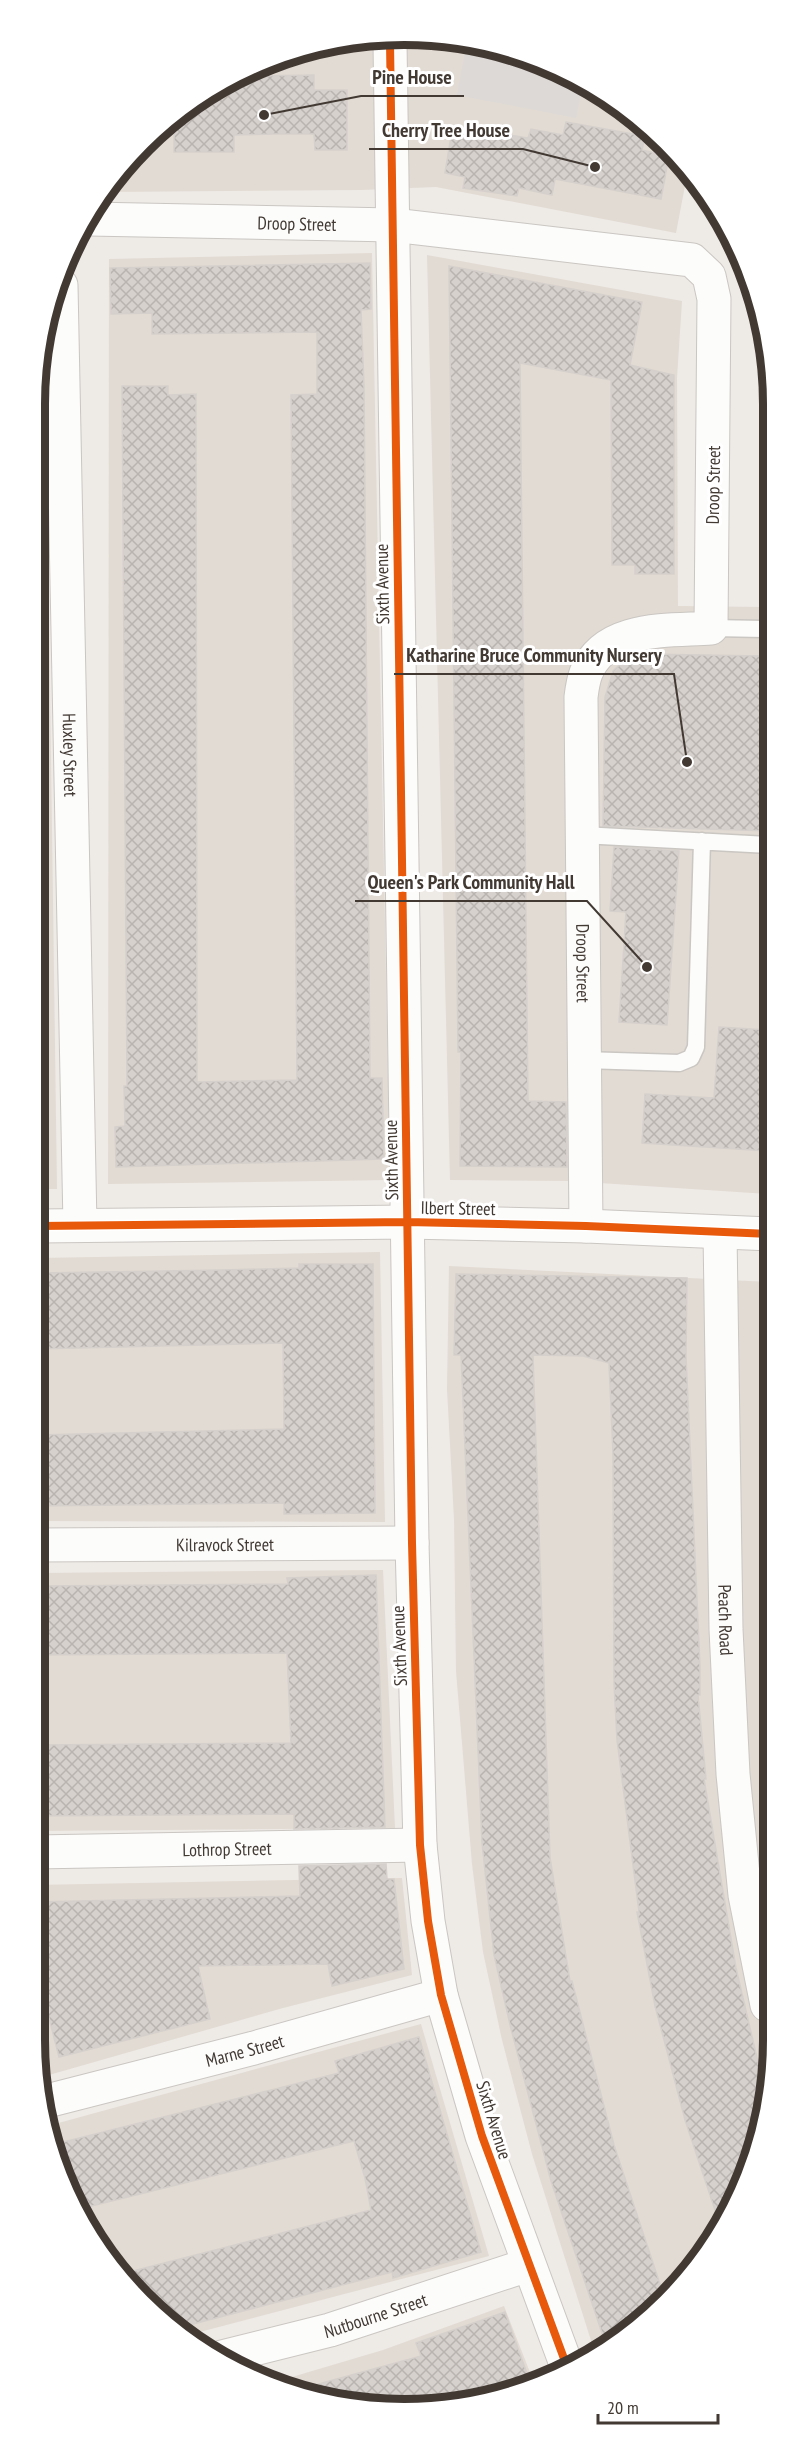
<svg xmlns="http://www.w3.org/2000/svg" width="808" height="2444" font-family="'PT Sans Narrow',sans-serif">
	<defs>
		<pattern id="building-cross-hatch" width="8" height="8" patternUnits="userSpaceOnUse" patternTransform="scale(1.5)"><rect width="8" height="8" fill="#d6d1cd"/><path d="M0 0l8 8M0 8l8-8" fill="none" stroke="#b9b4b0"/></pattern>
	</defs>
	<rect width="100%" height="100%" fill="#eeeae6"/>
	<!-- residential -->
	<path fill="#e2dbd3" d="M 332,42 L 476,42 L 588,84 L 682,160 L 688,170 L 676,233 L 436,187 L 361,190 L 104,192 L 199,97 Z
		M 372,253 L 390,1180 L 108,1184 L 109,259 Z
		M 427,255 L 682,301 L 677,378 L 678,606 L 770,607 L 768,1194 L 569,1181 L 450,1180 Z
		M 45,324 L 57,1189 L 38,1189 L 42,332 Z
		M 380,1252 L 385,1522 L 37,1521 L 38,1258 Z
		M 449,1266 L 768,1282 L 766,2112 L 711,2245 L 629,2333 L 594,2350 L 532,2154 L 502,2040 L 483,1952 L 472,1864 L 456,1671 L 454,1519 L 447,1389 Z
		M 383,1570 L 395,1828 L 35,1831 L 36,1573 Z
		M 402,1878 L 412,1975 L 283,2008 L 42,2077 L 35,2040 L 35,1885 Z
		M 421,2024 L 489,2256 L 192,2334 L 126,2284 L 63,2181 L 51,2125 Z
		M 504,2306 L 533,2380 L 500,2397 L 356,2406 L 275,2382 L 383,2350 Z"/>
	<!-- parking -->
	<path fill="#ddd9d6" d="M 467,42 L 476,42 L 583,82 L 576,118 L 457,95 Z
		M 328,43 L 328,58 L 294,57 Z"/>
	<!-- building -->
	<path fill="url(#building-cross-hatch)" stroke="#d6d0cc" stroke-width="1.5" d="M 314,75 L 314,90 L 347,90 L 347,150 L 315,150 L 314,134 L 274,134 L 234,135 L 234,152 L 174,152 L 174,122 L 199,97 L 249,76 Z
		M 566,122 L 645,136 L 642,150 L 669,156 L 661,199 L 555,179 L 552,195 L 519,188 L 517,196 L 463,188 L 465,177 L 445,173 L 452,130 L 498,138 L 498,133 L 528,138 L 531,129 L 563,135 Z
		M 370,263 L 371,309 L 361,310 L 364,385 L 370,1078 L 382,1078 L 384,1159 L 116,1167 L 115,1127 L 125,1126 L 124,1086 L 127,1086 L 122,386 L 168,386 L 168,395 L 196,394 L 197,1082 L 297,1080 L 291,395 L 317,394 L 317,332 L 152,334 L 152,313 L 111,314 L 110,268 Z
		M 449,266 L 642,302 L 630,365 L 674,375 L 674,574 L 635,574 L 635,565 L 612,565 L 611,380 L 520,363 L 528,1101 L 566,1102 L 567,1167 L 460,1166 L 461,1052 L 458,1052 Z
		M 643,654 L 770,656 L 769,831 L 603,826 L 605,697 L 613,671 L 627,658 Z
		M 614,847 L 679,851 L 667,1025 L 619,1022 L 626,912 L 610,911 Z
		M 719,1027 L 769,1030 L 766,1151 L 642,1143 L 645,1094 L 714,1098 Z
		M 299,1264 L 373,1264 L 375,1513 L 284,1514 L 284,1503 L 37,1506 L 37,1435 L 284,1429 L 283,1343 L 37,1349 L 38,1273 L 222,1270 L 299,1268 Z
		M 456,1274 L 687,1278 L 686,1356 L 700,1666 L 700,1695 L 698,1695 L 706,1779 L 704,1779 L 736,1968 L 766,2096 L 766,2112 L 720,2225 L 685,2120 L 668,2055 L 655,2006 L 637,1912 L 639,1912 L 617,1740 L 614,1684 L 613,1455 L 609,1363 L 583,1356 L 533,1355 L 550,1857 L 570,1981 L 572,1981 L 614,2145 L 664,2296 L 629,2333 L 606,2345 L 551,2181 L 511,2029 L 494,1955 L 482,1843 L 461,1355 L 454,1355 Z
		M 376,1575 L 385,1827 L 294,1829 L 294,1814 L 35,1816 L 36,1745 L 291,1743 L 287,1653 L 40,1655 L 39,1638 L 36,1638 L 36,1586 L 288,1584 L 287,1578 Z
		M 386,1864 L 387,1879 L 394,1879 L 404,1969 L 332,1986 L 328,1964 L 198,1966 L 210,2019 L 59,2057 L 35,1964 L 35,1902 L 300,1896 L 299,1866 Z
		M 419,2037 L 481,2252 L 393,2278 L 392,2272 L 182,2327 L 126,2284 L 121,2274 L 371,2210 L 365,2178 L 354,2141 L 80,2209 L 63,2181 L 55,2144 L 339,2073 L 335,2061 Z
		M 505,2312 L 530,2382 L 500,2397 L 356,2406 L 300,2389 L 421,2356 L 416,2343 Z"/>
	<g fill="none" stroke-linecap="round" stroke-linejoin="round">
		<defs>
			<path id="lane" d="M 711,628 L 770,629
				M 582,835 L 769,845
				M 584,1060 L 679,1063 L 691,1058 L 696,1047 L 702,841"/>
			<g id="street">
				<path d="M 390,42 L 412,1543 L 420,1845 L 428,1921 L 441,1995 L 482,2136 L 566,2364"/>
				<path id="s1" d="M 89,219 L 393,225 L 692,260 L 709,276 L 714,299 L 711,628 C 669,631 605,625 586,673 C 583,681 582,689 581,697 L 586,1226"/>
				<path id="s2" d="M 61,285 L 80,1225"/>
				<path d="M 38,1226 L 407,1222 L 586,1226 L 768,1234"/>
				<path id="s3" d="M 720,1233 L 726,1629 L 733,1774 L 745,1895 L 767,2005"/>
				<path id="s4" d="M 37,1545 L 412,1543"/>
				<path id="s5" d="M 35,1852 L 420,1845"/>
				<path id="s6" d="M 47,2101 L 254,2048 L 441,1995"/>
				<path id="s7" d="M 222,2357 L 330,2330 L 528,2265"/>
			</g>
		</defs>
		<!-- lane casing -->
		<use href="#lane" stroke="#cac6c2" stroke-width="19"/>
		<!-- street casing -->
		<use href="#street" stroke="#cac6c2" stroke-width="35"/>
		<!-- lane -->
		<use href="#lane" stroke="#fcfcfb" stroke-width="16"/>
		<!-- street -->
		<use href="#street" stroke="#fcfcfb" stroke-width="33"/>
		<defs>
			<path id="cycleway" d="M 390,42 L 412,1543 L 420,1845 L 428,1921 L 441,1995 L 482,2136 L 566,2364
				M 38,1226 L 407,1222 L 586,1226 L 768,1234"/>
		</defs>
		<!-- cycleway casing -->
		<use href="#cycleway" stroke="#fff" stroke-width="11"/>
		<!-- cycleway -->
		<use href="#cycleway" stroke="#e8590c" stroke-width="8"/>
	</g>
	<g text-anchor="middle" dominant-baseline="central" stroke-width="6" stroke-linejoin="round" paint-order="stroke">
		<!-- street labels -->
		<g font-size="18" fill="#423933" stroke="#fff">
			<text stroke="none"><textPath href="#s1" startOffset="208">Droop Street</textPath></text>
			<text transform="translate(713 485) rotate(-89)">Droop Street</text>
			<text transform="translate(382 584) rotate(-91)">Sixth Avenue</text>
			<text stroke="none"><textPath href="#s2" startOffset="470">Huxley Street</textPath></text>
			<text stroke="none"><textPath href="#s1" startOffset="1413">Droop Street</textPath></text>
			<text transform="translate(391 1160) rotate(-91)">Sixth Avenue</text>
			<text transform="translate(458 1208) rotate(1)">Ilbert Street</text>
			<text stroke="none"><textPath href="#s4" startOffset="188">Kilravock Street</textPath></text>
			<text stroke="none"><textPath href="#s3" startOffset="387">Peach Road</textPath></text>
			<text transform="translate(399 1646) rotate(-92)">Sixth Avenue</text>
			<text stroke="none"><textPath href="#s5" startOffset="192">Lothrop Street</textPath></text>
			<text stroke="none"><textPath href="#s6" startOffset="204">Marne Street</textPath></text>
			<text transform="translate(494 2120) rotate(73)">Sixth Avenue</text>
			<text stroke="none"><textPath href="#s7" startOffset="159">Nutbourne Street</textPath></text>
		</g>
	</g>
	<!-- crop -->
	<path d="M0 0H808V2444H0ZM404 45H404A359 359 0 0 1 763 404V2040A359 359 0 0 1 404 2399H404A359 359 0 0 1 45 2040V404A359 359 0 0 1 404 45Z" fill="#fff" fill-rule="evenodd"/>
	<path fill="none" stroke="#423933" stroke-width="8" d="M404 45H404A359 359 0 0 1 763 404V2040A359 359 0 0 1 404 2399H404A359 359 0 0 1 45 2040V404A359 359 0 0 1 404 45Z"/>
	<!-- callouts -->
	<path fill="none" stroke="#423933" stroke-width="2" d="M264 115L361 96H464M595 167L523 149H369M687 762L674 674H394M647 967L587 901H355"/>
	<g fill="#423933" stroke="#fff" stroke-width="2">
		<circle cx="264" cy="115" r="6"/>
		<circle cx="595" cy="167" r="6"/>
		<circle cx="687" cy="762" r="6"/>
		<circle cx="647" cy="967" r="6"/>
	</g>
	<g font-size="20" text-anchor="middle" font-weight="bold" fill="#423933" stroke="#fff" stroke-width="6" stroke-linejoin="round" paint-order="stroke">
		<text x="412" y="84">Pine House</text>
		<text x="446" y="137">Cherry Tree House</text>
		<text x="534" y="662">Katharine Bruce Community Nursery</text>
		<text x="471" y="889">Queen's Park Community Hall</text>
	</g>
	<!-- scale -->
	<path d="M598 2414v9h120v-9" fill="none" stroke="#423933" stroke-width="3"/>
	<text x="607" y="2414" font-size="18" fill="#423933" stroke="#ffffff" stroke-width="4.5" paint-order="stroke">20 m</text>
</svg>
